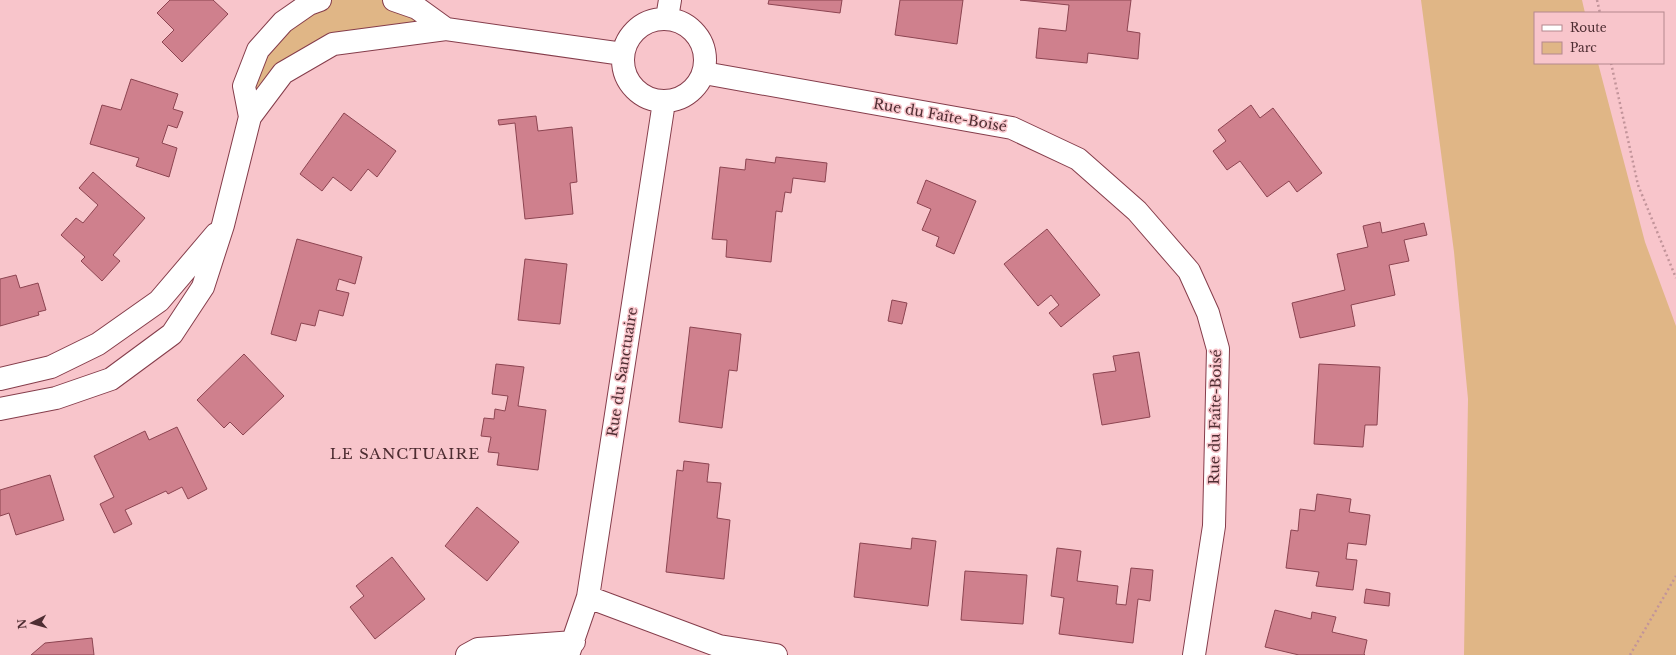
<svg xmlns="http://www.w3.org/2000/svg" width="1676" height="655" font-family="'Libre Baskerville',serif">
	<rect width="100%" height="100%" fill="#f8c5cb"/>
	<!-- green -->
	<path fill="#e0b686" d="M 320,0 L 394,0 L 446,29 L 333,44 L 283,73 L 250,117 L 258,50 Z
		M 1421,0 L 1582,0 L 1585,13 L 1535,13 L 1535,63 L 1598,63 L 1645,242 L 1676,326 L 1676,655 L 1464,655 L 1468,399 L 1454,252 Z"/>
	<!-- building -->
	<path fill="#cf808d" stroke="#8c4451" d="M 170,0 L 213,0 L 228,14 L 182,62 L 162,42 L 174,30 L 157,13 Z
		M 769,0 L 842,0 L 840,13 L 768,4 Z
		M 900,0 L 963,0 L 957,44 L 895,35 Z
		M 1020,0 L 1131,0 L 1127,31 L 1140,33 L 1138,59 L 1088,53 L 1087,63 L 1036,58 L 1039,28 L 1066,31 L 1069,5 Z
		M 131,79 L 178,94 L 173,109 L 183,112 L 177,128 L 168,125 L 162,143 L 177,148 L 169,177 L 136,166 L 139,158 L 90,144 L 102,105 L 121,110 Z
		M 1251,105 L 1260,118 L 1273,108 L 1322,173 L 1297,192 L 1289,181 L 1267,197 L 1240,161 L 1227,170 L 1213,151 L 1226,141 L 1218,130 Z
		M 344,113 L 396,151 L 377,177 L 368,169 L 351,191 L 333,177 L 322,191 L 300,174 Z
		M 536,116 L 538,131 L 572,127 L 577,182 L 570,183 L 573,214 L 525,219 L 515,123 L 499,125 L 498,120 Z
		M 776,157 L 827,163 L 825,182 L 793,178 L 791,193 L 785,192 L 782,212 L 776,211 L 771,262 L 726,257 L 727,240 L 712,239 L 720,167 L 745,170 L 746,159 L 775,163 Z
		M 93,172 L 145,218 L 113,255 L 120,261 L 102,281 L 81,261 L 85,257 L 61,235 L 76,218 L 83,223 L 98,205 L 79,188 Z
		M 926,180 L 976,201 L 954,254 L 936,246 L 939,237 L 922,230 L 931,209 L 917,203 Z
		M 1380,222 L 1382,233 L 1424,223 L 1427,235 L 1404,240 L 1409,261 L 1389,265 L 1395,295 L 1351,305 L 1355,326 L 1300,338 L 1292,303 L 1345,290 L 1337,254 L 1368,247 L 1363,226 Z
		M 1047,229 L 1100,295 L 1061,327 L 1049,313 L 1059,305 L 1051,295 L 1038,306 L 1004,264 Z
		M 297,239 L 362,257 L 355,284 L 339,279 L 336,290 L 349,293 L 343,316 L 319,310 L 315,326 L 301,323 L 296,341 L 271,334 Z
		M 525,259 L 567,264 L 560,324 L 518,320 Z
		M 16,275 L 20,288 L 38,283 L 46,310 L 38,312 L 39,315 L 0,326 L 0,279 Z
		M 892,300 L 907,303 L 902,324 L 888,321 Z
		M 690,327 L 741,334 L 737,371 L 729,370 L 722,428 L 679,422 Z
		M 1139,352 L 1150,417 L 1102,425 L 1093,374 L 1116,371 L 1113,356 Z
		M 244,354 L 284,396 L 243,435 L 230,422 L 224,428 L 197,400 Z
		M 496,364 L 524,367 L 518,406 L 546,410 L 538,470 L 497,465 L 499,453 L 488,452 L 491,437 L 481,436 L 484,418 L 494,419 L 495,409 L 505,411 L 508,396 L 492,394 Z
		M 1319,364 L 1380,367 L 1377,425 L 1365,425 L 1363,447 L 1314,444 Z
		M 177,427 L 207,489 L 188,499 L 182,487 L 168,494 L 166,491 L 125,510 L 132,524 L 114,533 L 100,504 L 114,497 L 94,456 L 145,431 L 149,440 Z
		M 684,461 L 709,464 L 707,482 L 721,483 L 717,518 L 730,520 L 724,579 L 666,572 L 677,470 L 683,471 Z
		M 50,475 L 64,520 L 16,535 L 9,513 L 0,516 L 0,490 Z
		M 1317,494 L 1351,499 L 1349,512 L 1370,515 L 1366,545 L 1348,543 L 1346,559 L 1357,560 L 1353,590 L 1316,586 L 1319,572 L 1286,568 L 1291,530 L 1298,531 L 1300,509 L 1315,511 Z
		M 477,507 L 519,542 L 487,581 L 445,546 Z
		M 912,538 L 936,541 L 928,606 L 854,597 L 860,543 L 911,549 Z
		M 1057,548 L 1081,551 L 1077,581 L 1118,586 L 1116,604 L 1126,605 L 1131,568 L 1153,570 L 1150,601 L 1138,599 L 1133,643 L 1059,634 L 1064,598 L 1051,596 Z
		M 392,557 L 425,599 L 375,639 L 350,607 L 364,596 L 356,586 Z
		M 965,571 L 1027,575 L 1023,624 L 961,620 Z
		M 1366,589 L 1390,593 L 1389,606 L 1364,603 Z
		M 1275,610 L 1311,619 L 1312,612 L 1336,617 L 1332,632 L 1367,640 L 1364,654 L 1365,655 L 1299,655 L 1265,647 Z
		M 92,638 L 94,655 L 31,655 L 45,643 Z"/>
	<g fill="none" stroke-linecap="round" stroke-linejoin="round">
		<defs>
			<path id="minor" d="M 394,0 L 417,8 L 446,29
				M 667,18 L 670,0
				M623 60a41 41 0 1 1 82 0a41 41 0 1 1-82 0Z
				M 704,73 L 1012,128 L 1078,159 L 1137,211 L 1189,271 L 1208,313 L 1218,349 L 1214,526 L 1194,655
				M 250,117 L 244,86 L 258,50 L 283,22 L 309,4 L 320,0
				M 0,379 L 51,367 L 98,344 L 159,301 L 216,234
				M 0,409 L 56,398 L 111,379 L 172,334 L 203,287 L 223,225 L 250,117 L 283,73 L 333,44 L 446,29 L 623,54
				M 588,597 L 719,646 L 776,655
				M 467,655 L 478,649 L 574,642
				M 568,655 L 588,597 L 664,102"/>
		</defs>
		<!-- minor casing -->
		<use href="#minor" stroke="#853d4b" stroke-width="24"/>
		<!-- path -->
		<path stroke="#c2949a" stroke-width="2.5" stroke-dasharray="2 3" stroke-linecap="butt" d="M 1597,0 L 1600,13
			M 1611,63 L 1638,185 L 1676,278
			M 1630,655 L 1676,576"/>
		<!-- minor -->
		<use href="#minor" stroke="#fff" stroke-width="22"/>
	</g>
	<g text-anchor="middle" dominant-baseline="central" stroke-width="3" stroke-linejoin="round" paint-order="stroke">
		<!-- street labels -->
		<g font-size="14" fill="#4e2d32" stroke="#f8c5cb">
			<text transform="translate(940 115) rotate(10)">Rue du Faîte-Boisé</text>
			<text transform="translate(622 372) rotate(-81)">Rue du Sanctuaire</text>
			<text transform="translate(1215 417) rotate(-89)">Rue du Faîte-Boisé</text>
		</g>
		<!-- neighbourhood labels -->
		<g font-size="15" letter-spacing="1" fill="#4e2d32" stroke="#f8c5cb">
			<text x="405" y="453">LE SANCTUAIRE</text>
		</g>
	</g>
	<!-- legend -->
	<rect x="1534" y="12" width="130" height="52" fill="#f8c5cb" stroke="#b4888e"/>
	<rect x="1542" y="25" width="20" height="6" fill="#ffffff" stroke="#b4888e"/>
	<text x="1570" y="32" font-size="12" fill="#4e2d32">Route</text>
	<rect x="1542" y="42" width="20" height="12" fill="#e0b686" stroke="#b4888e"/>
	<text x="1570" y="52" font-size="12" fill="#4e2d32">Parc</text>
	<!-- north arrow -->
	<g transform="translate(32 623) rotate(264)" stroke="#f8c5cb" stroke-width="3" paint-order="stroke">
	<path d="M0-3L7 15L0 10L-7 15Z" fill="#4e2d32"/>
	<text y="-6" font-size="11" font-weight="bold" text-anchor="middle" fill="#4e2d32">N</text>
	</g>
</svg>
